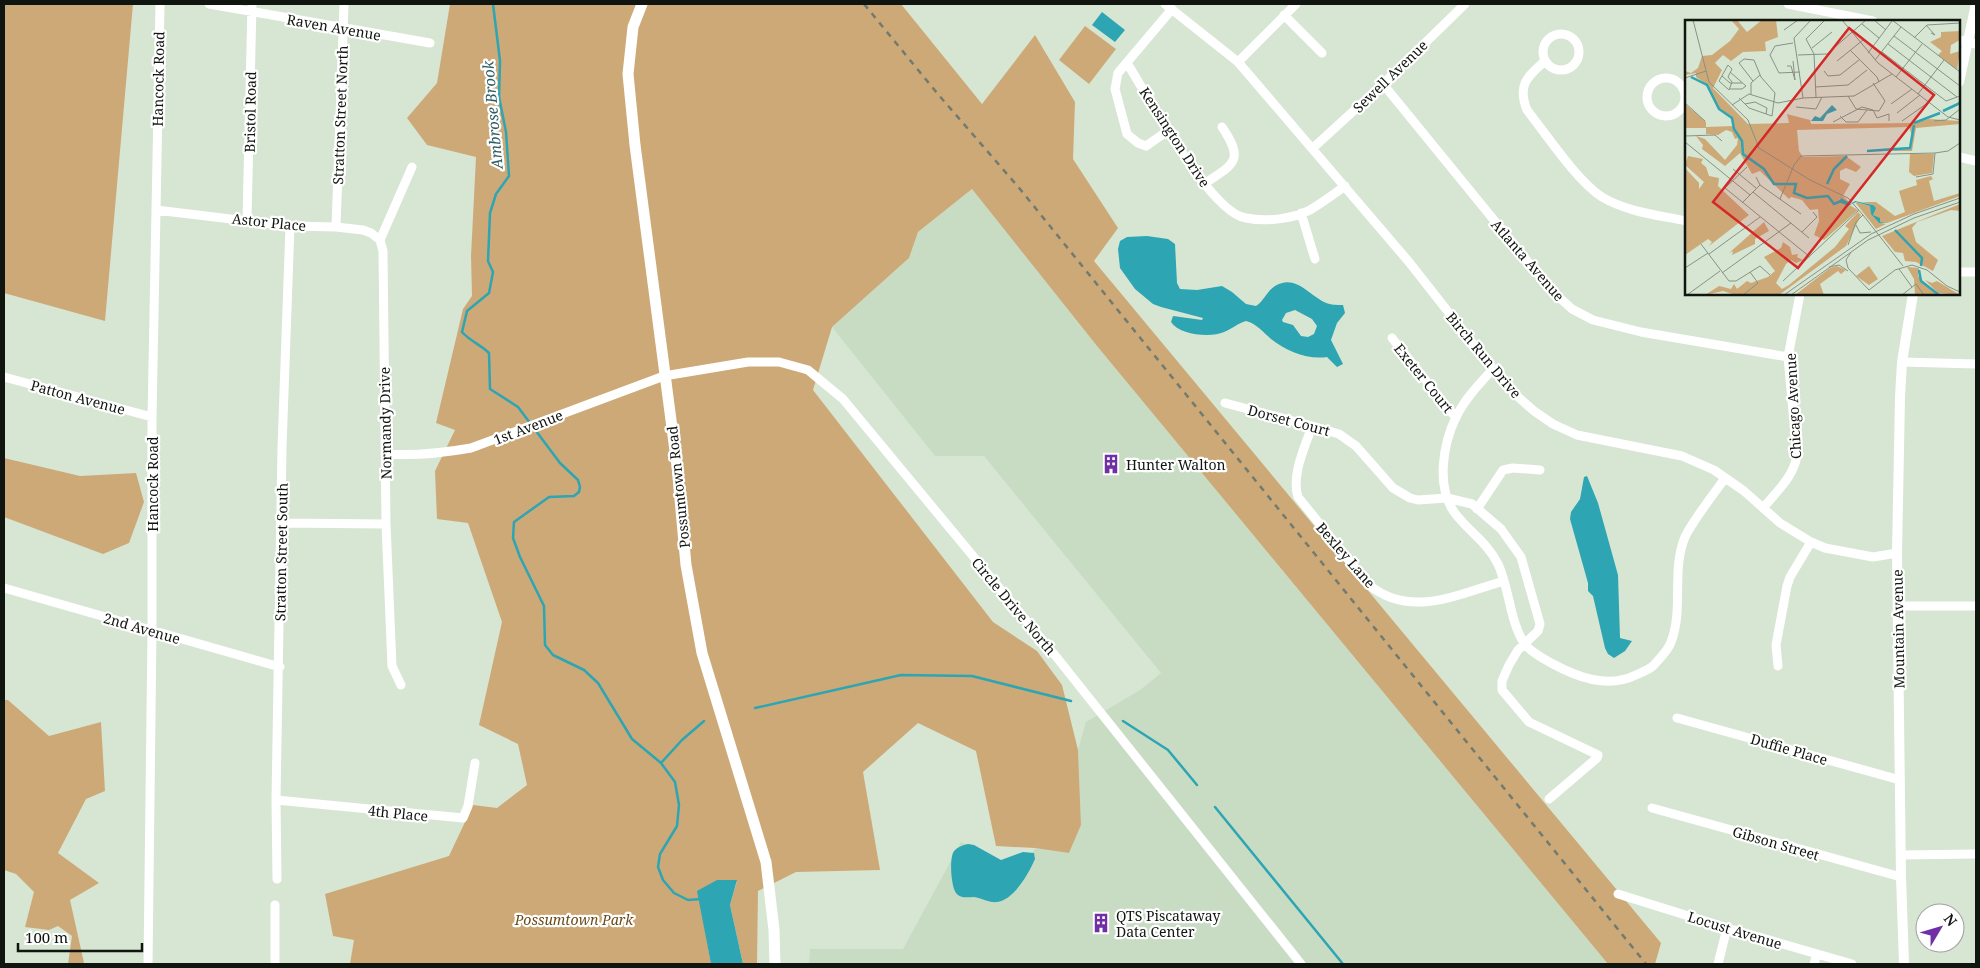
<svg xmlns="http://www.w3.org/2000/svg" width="1980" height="968" font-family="'Noto Serif',serif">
	<rect width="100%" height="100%" fill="#d6e6d3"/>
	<!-- built -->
	<path fill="#c8dcc4" d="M 972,189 L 1097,346 L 1608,964 L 809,964 L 810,949 L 903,949 L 961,842 L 1021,873 L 1035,848 L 1069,853 L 1081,825 L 1078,750 L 1086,722 L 1140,690 L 1161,673 L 984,456 L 935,456 L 832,327 L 909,258 L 918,232 Z"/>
	<!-- green -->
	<path fill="#cda978" d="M 4,4 L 133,4 L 105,321 L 4,293 Z
		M 450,4 L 901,4 L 982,104 L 1035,35 L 1075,102 L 1073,159 L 1118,228 L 1094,261 L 1661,943 L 1655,964 L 1608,964 L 1097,346 L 972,189 L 918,232 L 909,258 L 832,327 L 813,390 L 993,622 L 1037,651 L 1062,685 L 1078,750 L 1081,825 L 1069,853 L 1035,848 L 996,846 L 976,751 L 918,723 L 863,772 L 880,870 L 796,872 L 758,891 L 757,964 L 743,964 L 730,905 L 737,881 L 704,925 L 711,964 L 350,964 L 354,940 L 333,936 L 325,894 L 449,856 L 473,805 L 497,808 L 527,785 L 518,744 L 479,725 L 502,622 L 468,523 L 437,519 L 435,471 L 455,430 L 436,423 L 463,309 L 472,296 L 471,256 L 476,157 L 427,145 L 407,118 L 437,83 Z
		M 1085,26 L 1116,49 L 1089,84 L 1059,60 Z
		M 4,458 L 80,476 L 136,473 L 144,502 L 129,543 L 103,554 L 4,517 Z
		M 4,700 L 8,700 L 49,736 L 101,722 L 105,791 L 86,799 L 58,853 L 99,883 L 70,900 L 84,963 L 86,964 L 68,964 L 72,936 L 58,926 L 49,930 L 25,927 L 34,892 L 16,874 L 4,870 Z"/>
	<!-- water -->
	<path fill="#2da5b3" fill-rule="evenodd" d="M 1102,12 L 1125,30 L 1115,42 L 1092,25 Z
		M 1147,236 L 1168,239 L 1175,244 L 1177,283 L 1180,289 L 1197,290 L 1222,286 L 1232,292 L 1246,304 L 1256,306 C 1264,301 1267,291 1275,286 C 1295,274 1308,294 1324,302 C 1330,305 1336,305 1343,305 L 1345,313 L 1337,323 L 1331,340 L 1343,364 L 1337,367 L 1327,357 C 1308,360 1286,351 1271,339 C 1263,332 1257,324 1246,321 C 1238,323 1232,329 1224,332 C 1211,338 1179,335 1171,322 L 1173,316 L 1202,320 L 1203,318 L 1161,307 L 1153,304 L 1135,289 L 1120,268 L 1118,249 L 1120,241 L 1127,237 ZM 1295,310 L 1312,319 L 1317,326 L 1314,334 L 1308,337 L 1301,336 L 1293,325 L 1283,322 L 1282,320 L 1286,313 Z
		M 1587,476 L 1598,503 L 1618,575 L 1620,638 L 1632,641 L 1625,651 L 1614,658 L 1608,654 L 1605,648 L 1593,596 L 1588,591 L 1588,583 L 1570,519 L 1571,512 L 1580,499 L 1584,477 Z
		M 968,844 L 974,845 L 1001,860 L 1023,852 L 1034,853 L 1035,859 C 1029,873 1014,900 997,902 C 989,903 982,898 974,897 C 968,897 961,899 956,893 C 951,886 949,858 954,851 C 958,847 962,845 968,844 Z
		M 717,880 L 737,880 L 730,905 L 743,964 L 711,964 L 697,891 Z"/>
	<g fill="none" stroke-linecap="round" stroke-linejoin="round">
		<!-- stream -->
		<path stroke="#2da5b3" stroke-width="2.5" d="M 493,4 L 500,61 L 499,97 L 506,132 L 509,176 L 496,194 L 490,213 L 488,261 L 493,272 L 489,293 L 467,311 L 462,332 C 470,341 481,345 489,353 L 490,389 L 518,407 L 530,423
			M 533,427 L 560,463 L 578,480 L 580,487 L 579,492 L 574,496 L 549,497 L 514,522 L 513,538 L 520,557 L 544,606 L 545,645 L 553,655 L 584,670 L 598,683 L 632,739 L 661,763 L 675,782 L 679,805 L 677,826 L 660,854 L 658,867 L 663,880 L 674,893 L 688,900 L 701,899
			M 755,708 L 901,675 L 972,676 L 1071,701
			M 1123,721 L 1168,750 L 1197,785
			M 661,763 L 682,740 L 704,721
			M 1215,807 L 1343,964"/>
		<!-- minor -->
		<path stroke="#fff" stroke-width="9" d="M 209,4 L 430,43
			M 1165,4 L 1238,62 L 1409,262 L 1493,369 L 1517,396 L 1534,411 L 1553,424 L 1577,435 L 1682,456 L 1714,470 L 1744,491 L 1780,523 L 1811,542 L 1825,548 L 1873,557 L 1897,553
			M 1788,4 L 1873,21
			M 1284,15 L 1322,53
			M1543 52a18 18 0 1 1 36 0a18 18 0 1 1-36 0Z
			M 1959,40 L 1976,44
			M 1545,61 C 1527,77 1517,85 1527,110 C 1546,134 1577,181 1602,197 C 1627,212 1658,215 1686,221
			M 1238,62 L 1296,4
			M 1127,63 C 1148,96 1210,213 1246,218 C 1266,222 1293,219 1310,210 C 1322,203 1334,194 1345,186
			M1647 97a19 19 0 1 1 38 0a19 19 0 1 1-38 0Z
			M 1383,84 L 1551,290 L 1572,309 L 1593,320 L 1641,332 L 1788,357
			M 1169,130 L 1146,146 L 1138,143 L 1127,134 L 1115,89 L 1118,73 L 1172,9
			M 1313,148 L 1383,84 L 1465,4
			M 1959,157 L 1976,161
			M 1204,184 C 1234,164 1245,161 1222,127
			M 156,210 L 290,226 L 336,227 L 363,230 L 371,233 L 380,240
			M 1301,213 L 1315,259
			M 247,220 L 252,4
			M 336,227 L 344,4
			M 1959,272 L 1976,272
			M 1392,338 L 1456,418
			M 1902,362 L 1976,364
			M 1493,369 C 1479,384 1465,399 1456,417 C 1443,444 1436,486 1454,512 C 1467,530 1488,543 1498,564 C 1509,587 1510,622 1524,643 C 1529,651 1542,658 1551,663 C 1577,677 1607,689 1636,675 C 1642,672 1648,670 1653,666 C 1659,659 1668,651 1671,642 C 1684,609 1671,570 1685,537 C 1693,520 1714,494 1725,478
			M 4,377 L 152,417
			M 1225,403 L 1312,426 L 1339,434 L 1356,446 L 1393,488 L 1410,498 L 1418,500 L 1447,498 L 1472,504 L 1501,529 L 1521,557 L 1540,624 L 1538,631 L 1518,650 L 1509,665 L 1502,681 L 1502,690 L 1529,722 L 1598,755 L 1597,758 L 1549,799
			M 1312,426 C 1305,447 1291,475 1298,497 L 1369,585 C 1411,619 1458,594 1504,581
			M 385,454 C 414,456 443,453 471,448 L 664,376 L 748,362 L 779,362 L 808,370 L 843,399 L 1054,654 L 1301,964
			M 1763,508 C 1776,492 1794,477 1797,455 L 1788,357 L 1800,294
			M 1477,509 L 1503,470 L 1513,468 L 1540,470
			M 281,523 L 386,524
			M 4,588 L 280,667
			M 1898,606 L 1976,606
			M 1778,666 L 1776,645 L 1787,586 L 1790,577 L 1811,542
			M 401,685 L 392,666 L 386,524 L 383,251 L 380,240 L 412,167
			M 1677,718 L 1900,780
			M 276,800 L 463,818 L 468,806 L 475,763
			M 1652,808 L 1901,877
			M 1901,855 L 1976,854
			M 277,879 L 276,800 L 282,447 L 290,226
			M 1618,894 L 1727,928 L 1852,964
			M 148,964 L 152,631 L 152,417 L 160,4
			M 275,964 L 275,905
			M 1718,964 L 1727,928
			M 1814,964 L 1817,954"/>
		<!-- tertiary -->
		<path stroke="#fff" stroke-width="10" d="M 1959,82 L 1976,4
			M 1904,964 L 1901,877 L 1897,553 L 1900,397 L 1902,362 L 1913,294"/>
		<!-- secondary -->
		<path stroke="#fff" stroke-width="11" d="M 642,4 L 633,27 L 628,74 L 635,145 L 677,466 L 686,565 L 702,653 L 766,862 L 774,930 L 775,964"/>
		<!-- rail -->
		<path stroke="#717b6f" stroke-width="2.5" stroke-dasharray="6 6" stroke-linecap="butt" d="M 864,4 L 937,93 L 1020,189 L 1646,964"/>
	</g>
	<!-- icons -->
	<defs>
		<symbol id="building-bare" viewBox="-9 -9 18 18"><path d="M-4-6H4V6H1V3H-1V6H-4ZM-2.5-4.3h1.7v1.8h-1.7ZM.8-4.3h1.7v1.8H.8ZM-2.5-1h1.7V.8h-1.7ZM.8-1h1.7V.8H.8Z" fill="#702fa4" stroke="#fff" stroke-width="2.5" paint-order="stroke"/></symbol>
	</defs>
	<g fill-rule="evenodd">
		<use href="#building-bare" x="1097" y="450" width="28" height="28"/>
		<use href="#building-bare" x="1087" y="909" width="28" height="28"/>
	</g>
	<g text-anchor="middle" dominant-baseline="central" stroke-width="4.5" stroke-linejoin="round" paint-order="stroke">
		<!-- street labels -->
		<g font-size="14" fill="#10150f" stroke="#fff">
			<text transform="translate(334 27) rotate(10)">Raven Avenue</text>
			<text transform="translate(1390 76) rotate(-44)">Sewell Avenue</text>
			<text transform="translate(158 79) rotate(-89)">Hancock Road</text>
			<text transform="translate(250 112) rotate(-89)">Bristol Road</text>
			<text transform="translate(340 115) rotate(-88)">Stratton Street North</text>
			<text transform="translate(1175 137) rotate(57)">Kensington Drive</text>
			<text transform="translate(269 222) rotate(6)">Astor Place</text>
			<text transform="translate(1528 260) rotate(49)">Atlanta Avenue</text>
			<text transform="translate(1484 355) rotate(50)">Birch Run Drive</text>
			<text transform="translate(1424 378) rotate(51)">Exeter Court</text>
			<text transform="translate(78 397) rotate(15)">Patton Avenue</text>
			<text transform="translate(1793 406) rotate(-93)">Chicago Avenue</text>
			<text transform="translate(1289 420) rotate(15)">Dorset Court</text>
			<text transform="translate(385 423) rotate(-91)">Normandy Drive</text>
			<text transform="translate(528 427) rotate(-21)">1st Avenue</text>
			<text transform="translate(152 484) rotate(-90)">Hancock Road</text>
			<text transform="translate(678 487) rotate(-96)">Possumtown Road</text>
			<text transform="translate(281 552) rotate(-89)">Stratton Street South</text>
			<text transform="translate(1346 555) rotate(49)">Bexley Lane</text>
			<text transform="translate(1014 606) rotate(50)">Circle Drive North</text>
			<text transform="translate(142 628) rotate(16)">2nd Avenue</text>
			<text transform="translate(1898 629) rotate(-91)">Mountain Avenue</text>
			<text transform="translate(1789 749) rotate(16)">Duffie Place</text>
			<text transform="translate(398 813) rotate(6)">4th Place</text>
			<text transform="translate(1776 843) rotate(16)">Gibson Street</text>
			<text transform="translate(1735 930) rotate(17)">Locust Avenue</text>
		</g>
		<!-- poi labels -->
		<g font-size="14" fill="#10150f" stroke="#fff" text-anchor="start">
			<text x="1126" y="464">Hunter Walton</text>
			<text x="1116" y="915">QTS Piscataway<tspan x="1116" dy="16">Data Center</tspan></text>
		</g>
		<!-- park labels -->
		<g font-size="14" font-style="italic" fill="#6a4a16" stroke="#fff">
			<text x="574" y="919">Possumtown Park</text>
		</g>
		<!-- water labels -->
		<g font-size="15" font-style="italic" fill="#2d5d64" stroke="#fff">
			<text transform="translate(492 115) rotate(-95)">Ambrose Brook</text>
		</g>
	</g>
	<!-- overview -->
	<g transform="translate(1685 20)">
		<rect width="275" height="275" fill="#d6e6d3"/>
		<path d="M 46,0 L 52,0 L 62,12 L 77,0 L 91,0 L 93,17 L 80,22 L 81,31 L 58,32 L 46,41 L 38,35 L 30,43 L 37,50 L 28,68 L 63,104 L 104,103 L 102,94 L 125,100 L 126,104 L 230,103 L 244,99 L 275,101 L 275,104 L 231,108 L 227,131 L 205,131 L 226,127 L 227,115 L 224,107 L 112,110 L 114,131 L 118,137 L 161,136 L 176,147 L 171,152 L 161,148 L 155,151 L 155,159 L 165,164 L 158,176 L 166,184 L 154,179 L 173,190 L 139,220 L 129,215 L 134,201 L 133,189 L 125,190 L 117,180 L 106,177 L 104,179 L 75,151 L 67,154 L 55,133 L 40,146 L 17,129 L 18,125 L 11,116 L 20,119 L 40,140 L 52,125 L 53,118 L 50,119 L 47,112 L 41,110 L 33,115 L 21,114 L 21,108 L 0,108 L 0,84 L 21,102 L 21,107 L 48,106 L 47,97 L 34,88 L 23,65 L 11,57 L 11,53 L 0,55 L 0,51 L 6,53 L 13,48 L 17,36 L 27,35 L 45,21 L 54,9 ZM 275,11 L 275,20 L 266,25 L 265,34 L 275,31 L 272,50 L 253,35 L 257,31 L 245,22 L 256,17 L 256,12 ZM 225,134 L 249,134 L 247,153 L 229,156 L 224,152 ZM 3,136 L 18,139 L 16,143 L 21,147 L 24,156 L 34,158 L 33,166 L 64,195 L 24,226 L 27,222 L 23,219 L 0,235 L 0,148 L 14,163 L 14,169 L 19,162 L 0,145 ZM 246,156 L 248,159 L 244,161 L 249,181 L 275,173 L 275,176 L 202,203 L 195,202 L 188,195 L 188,185 L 177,182 L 191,182 L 210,196 L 220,192 L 214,171 L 232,165 L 231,160 ZM 170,182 L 185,186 L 187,194 L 193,202 L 201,204 L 191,209 ZM 275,184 L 275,191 L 266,190 L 232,202 L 227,208 L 231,222 L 253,240 L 248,251 L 231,242 L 220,241 L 218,233 L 210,232 L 197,216 ZM 173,192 L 176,195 L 161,226 L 94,275 L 50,275 L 38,271 L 20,275 L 34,266 L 46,269 L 49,264 L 52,269 L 62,261 L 66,263 L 83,257 L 90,251 L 79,237 L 96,228 L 98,222 L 105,227 L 107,235 L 113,234 L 112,237 L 118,240 L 111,243 L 106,240 L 101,244 L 91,263 L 97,269 L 104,265 L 150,227 L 164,209 L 160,206 ZM 79,202 L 84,211 L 70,219 L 70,224 L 47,235 L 48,231 L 44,233 ZM 152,246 L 161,250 L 156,254 L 153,251 L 135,264 L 139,275 L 110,275 L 145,248 ZM 184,246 L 193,259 L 184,265 L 171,256 ZM 222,247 L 234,248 L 233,256 L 252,275 L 230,275 L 229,259 ZM 240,260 L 247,263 L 252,261 L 275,275 L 253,273 Z" fill="#cda978"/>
		<path d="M 147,85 L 152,90 L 142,94 L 138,101 L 126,101 L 130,96 L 135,98 ZM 156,178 L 166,184 L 170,181 L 188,185 L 191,188 L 188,195 L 195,198 L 195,202 L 202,203 L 194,203 L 186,194 L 185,186 L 171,182 L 163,186 L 154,182 Z" fill="#2da5b3"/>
		<path fill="none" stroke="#2da5b3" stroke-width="2.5" d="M 6,57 L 22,65 L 34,89 L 47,98 L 49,109 L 57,121 L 58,134 L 79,149 L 89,164 L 111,164 L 109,173 L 122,178 L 143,176 L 149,184 L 156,181M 258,91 L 275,83M 229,103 L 255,93M 182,131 L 225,128 L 229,105M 142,164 L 149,149 L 162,136M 210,210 L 237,238 L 236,246M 234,250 L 236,261 L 254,275"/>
		<path fill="none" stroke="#879285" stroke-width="1" d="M 8,0 L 24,62 L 63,100 L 74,128 L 125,160 L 163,178 L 178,195M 157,0 L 193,43 L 263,97 L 275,100M 189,0 L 201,10M 207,0 L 275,52M 177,4 L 194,18M 241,5 L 250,15 L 246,13M 99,10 L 113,0M 209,16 L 275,66M 229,18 L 242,5 L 275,3M 108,23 L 90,26 L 85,35 L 94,53 L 115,52M 203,24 L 272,77M 127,28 L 147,12M 165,30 L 192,57 L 194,62M 197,32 L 261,81 L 275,76M 183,33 L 207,1M 113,35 L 142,34 L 181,0M 190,40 L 216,7M 152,41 L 178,20 L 183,22M 43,45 L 47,49 L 43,57 L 47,62 L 44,70 L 34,61 ZM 102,46 L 106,46 L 110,60 L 108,41M 139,51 L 143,56 L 155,55 L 174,40M 37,56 L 45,63 L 57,63M 211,57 L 237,24M 0,58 L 21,51M 130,67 L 163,65 L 182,50M 45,69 L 57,69 L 61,66 L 45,52M 66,74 L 66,63 L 75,55M 233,74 L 259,40M 163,76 L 171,89 L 194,91 L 200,81 L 188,63M 131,77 L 129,34 L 121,19 L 140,0M 54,78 L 64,88 L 87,96 L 90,73 L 76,57 L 69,40 L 59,39 L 54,43 L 68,61M 118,78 L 109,18 L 126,0M 0,83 L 20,101M 60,84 L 70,82 L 82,88 L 81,94M 206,84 L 227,69M 47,85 L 64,74 L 93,83 L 118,78 L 169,76 L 207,54M 111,87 L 131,89 L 137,77M 212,93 L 235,75M 155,96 L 161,102 L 173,102 L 182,90M 217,101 L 244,82M 249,101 L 261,100 L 275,89M 148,102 L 177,87 L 188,90 L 192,98 L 204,94 L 204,101M 0,116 L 30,115 L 37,121M 0,122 L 65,175M 62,147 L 40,168 L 125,237M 48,149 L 71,168M 71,157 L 75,165 L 116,194M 231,157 L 248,154 L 250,133M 68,172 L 124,218M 95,179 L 109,145 L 116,136 L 250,133 L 263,131 L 275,123M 57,183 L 75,165M 171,205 L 175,213 L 186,212M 117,212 L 132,197 L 128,192M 16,224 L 44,261 L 51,261 L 75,246 L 85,255M 163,225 L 171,202 L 178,195 L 218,246M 166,232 L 161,240 L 163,248 L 184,270 L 210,250 L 227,245 L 242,250 L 262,266 L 275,272M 24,234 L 75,197M 144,247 L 154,245 L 163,251M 0,248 L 23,233M 214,249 L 227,267M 37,253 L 106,203M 98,261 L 174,190M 2,275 L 35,251M 58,275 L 73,263 L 65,252M 99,275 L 186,214 L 229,194 L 275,178M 106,275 L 183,220 L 229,198 L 275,182M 217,275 L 231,264 L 239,275"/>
		<path fill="#d62828" fill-opacity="0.15" stroke="#d62828" stroke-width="2.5" d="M 164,8 L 249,75 L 113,248 L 28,182 Z"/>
		<rect width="275" height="275" fill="none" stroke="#10150f" stroke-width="2.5"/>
	</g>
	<!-- border -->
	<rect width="1980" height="968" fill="none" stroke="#10150f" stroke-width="10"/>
	<!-- north arrow -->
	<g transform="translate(1940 928) rotate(52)"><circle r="24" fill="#ffffff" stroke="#9fa19f"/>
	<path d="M0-4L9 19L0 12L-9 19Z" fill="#702fa4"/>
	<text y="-8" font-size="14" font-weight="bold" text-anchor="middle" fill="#10150f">N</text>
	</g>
	<!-- scale -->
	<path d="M18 943v8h124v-8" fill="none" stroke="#10150f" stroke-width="2.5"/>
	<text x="25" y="943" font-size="15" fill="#10150f" stroke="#ffffff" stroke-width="4" paint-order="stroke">100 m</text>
</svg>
